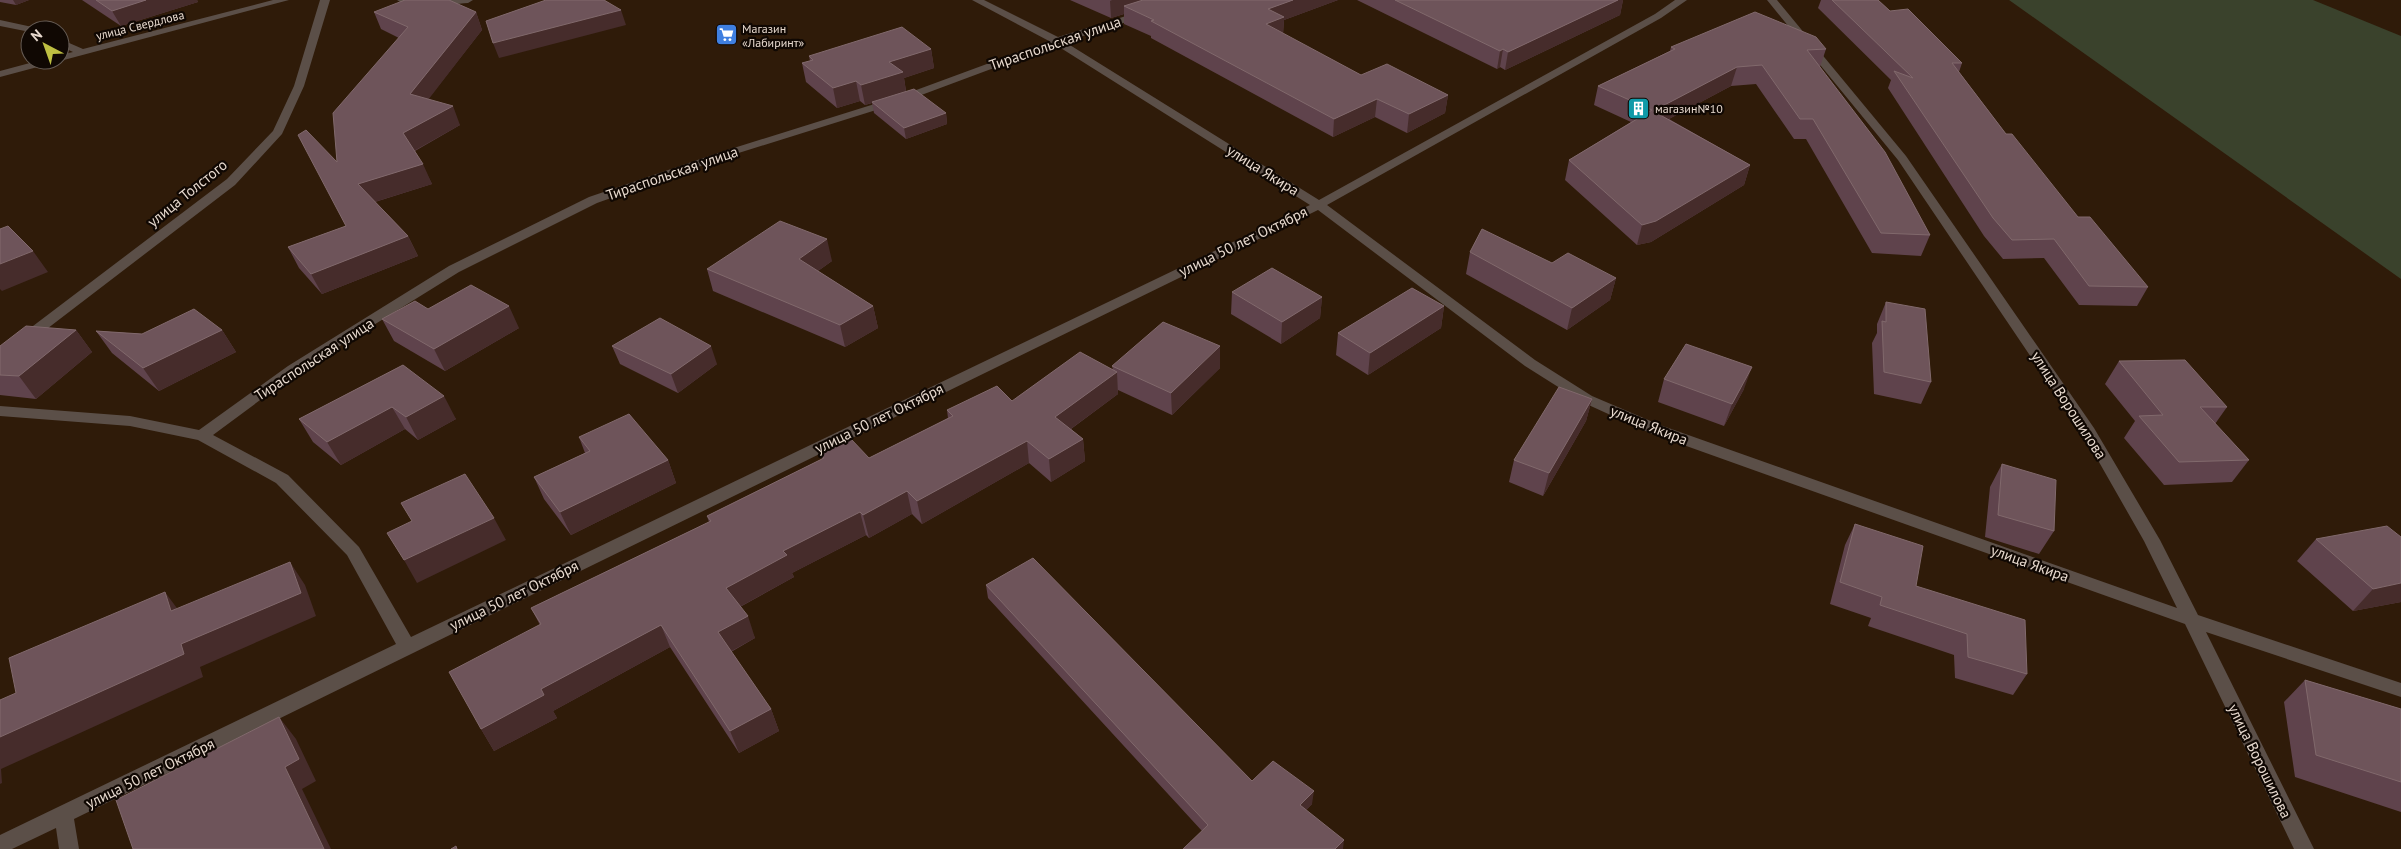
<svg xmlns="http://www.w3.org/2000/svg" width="2401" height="849" font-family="'PT Sans',sans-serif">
	<rect width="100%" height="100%" fill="#2f1b09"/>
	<!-- green -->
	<path fill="#3a422c" d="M 2009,0 L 2313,0 L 2401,36 L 2401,279 Z"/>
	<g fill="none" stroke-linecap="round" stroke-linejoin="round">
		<!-- street -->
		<path fill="#5b4f48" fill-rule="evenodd" d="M 273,0 L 289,0 L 0,77 L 0,71 L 41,60 L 60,60 L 60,55 L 73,52 L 60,46 L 60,39 L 83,49 Z
			M 320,0 L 330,0 L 304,86 L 282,134 L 235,185 L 5,361 L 0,362 L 0,351 L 227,179 L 273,131 L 294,86 Z
			M 397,0 L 473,0 L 468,3 C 451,4 410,11 397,0 Z
			M 972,0 L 984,0 L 1058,37 L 1139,12 L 1145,12 L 1145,16 L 1065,42 L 1319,200 L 1655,14 L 1675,0 L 1687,0 L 1661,18 L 1327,205 L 1535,360 L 1592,396 L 1660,425 L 2177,608 L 2144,541 L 2083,434 L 1898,160 L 1767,0 L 1777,0 L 1906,156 L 2094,428 L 2160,540 L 2198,615 L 2401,683 L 2401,697 L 2206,632 L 2314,849 L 2294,849 L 2185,624 L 1650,433 L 1582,402 L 1525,366 L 1318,210 L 74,819 L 79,849 L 59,849 L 56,828 L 12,849 L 0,849 L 0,835 L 396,644 L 347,555 L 276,483 L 198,440 L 130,426 L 0,416 L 0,406 L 130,416 L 199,430 L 288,366 L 449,266 L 589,197 L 721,152 L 900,96 L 1049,41 ZM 1056,45 L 1310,205 L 411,637 L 359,547 L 288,475 L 213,435 L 298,372 L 459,272 L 597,203 L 729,156 L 908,100 Z
			M 0,20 L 37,28 L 38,30 L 30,30 L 30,32 L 0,26 Z"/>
	</g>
	<!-- wall -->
	<path fill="#5f434c" d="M 0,0 L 29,0 L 16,5 L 0,2 Z
		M 82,0 L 197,0 L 198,2 L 121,26 Z
		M 1070,0 L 1338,0 L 1284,20 L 1283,34 L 1361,75 L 1448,95 L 1445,113 L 1407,133 L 1375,117 L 1333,137 L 1151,38 L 1151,36 L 1124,24 L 1124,14 L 1111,18 Z
		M 1357,0 L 1623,0 L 1620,15 L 1505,70 L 1500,67 L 1497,69 Z
		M 1821,0 L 1878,0 L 1890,11 L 1962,63 L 1959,72 L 2006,134 L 2078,217 L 2148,287 L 2137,306 L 2079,305 L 2044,258 L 2003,259 L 1984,236 L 1888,88 L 1891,80 L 1818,8 Z
		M 374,12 L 476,12 L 482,30 L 428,99 L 460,125 L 415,151 L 432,184 L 375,202 L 408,236 L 418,256 L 322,294 L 299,268 L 288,247 L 346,226 L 337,162 L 399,38 L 381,29 Z
		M 1671,47 L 1826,49 L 1820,67 L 1930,235 L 1921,256 L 1872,253 L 1806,139 L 1794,139 L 1756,84 L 1731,86 L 1669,119 L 1750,165 L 1744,185 L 1651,242 L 1637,245 L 1565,180 L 1569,160 L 1631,122 L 1594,105 L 1598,86 L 1670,51 Z
		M 931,49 L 934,68 L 904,78 L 906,91 L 946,113 L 947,124 L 906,139 L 874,113 L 872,103 L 865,105 L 860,101 L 837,108 L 806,82 L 802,63 L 810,61 L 809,56 Z
		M 1470,252 L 1552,263 L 1616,278 L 1610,300 L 1567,330 L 1466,274 Z
		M 832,261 L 818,271 L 873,306 L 878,328 L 845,347 L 713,291 L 707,269 Z
		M 1232,292 L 1322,297 L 1320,318 L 1281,344 L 1231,314 Z
		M 1886,302 L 1931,382 L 1921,404 L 1874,394 L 1872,343 L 1877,333 L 1877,324 Z
		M 1444,306 L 1441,328 L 1368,375 L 1336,355 L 1338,333 Z
		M 428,309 L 519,328 L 445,371 L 394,341 L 382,319 Z
		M 76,330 L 92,352 L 36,399 L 0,395 L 0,346 Z
		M 222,330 L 236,352 L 159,391 L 112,353 L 96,331 L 142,334 Z
		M 612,346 L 717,364 L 678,393 L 620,364 Z
		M 2119,361 L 2227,407 L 2215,424 L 2249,460 L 2232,482 L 2164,485 L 2124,438 L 2135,421 L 2105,384 Z
		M 403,365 L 456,419 L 418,440 L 405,429 L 341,465 L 313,442 L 299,419 Z
		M 1112,366 L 1220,368 L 1172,415 L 1118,390 L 1118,394 L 1071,429 L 1083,439 L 1085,461 L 1051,482 L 1029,463 L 922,524 L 912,514 L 869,538 L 866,535 L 792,573 L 794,577 L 740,607 L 755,638 L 731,652 L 771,709 L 779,731 L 739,753 L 670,647 L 553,711 L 557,718 L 494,751 L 481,729 L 540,625 L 531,608 L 709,522 L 707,516 L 822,459 L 821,454 L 869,458 L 948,418 L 947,410 L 1012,401 L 1113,370 Z
		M 1664,379 L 1744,389 L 1724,426 L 1658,402 Z
		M 1592,399 L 1586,421 L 1543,496 L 1509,482 L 1514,460 Z
		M 579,437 L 668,460 L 676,483 L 571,535 L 544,499 L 534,477 L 585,453 Z
		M 2002,464 L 2054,531 L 2039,554 L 1985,537 L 1990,487 Z
		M 1855,524 L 1916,586 L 2027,674 L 2013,695 L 1955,678 L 1954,655 L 1868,626 L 1871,618 L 1830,604 L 1845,545 Z
		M 2316,539 L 2401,602 L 2353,611 L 2297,561 Z
		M 986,585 L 1252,781 L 1312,804 L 1306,810 L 1202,831 L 988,598 Z
		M 2305,680 L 2401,709 L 2401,812 L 2295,777 L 2284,702 Z"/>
	<!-- shaded-wall -->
	<path fill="#462c2b" d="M 13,0 L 29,0 L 16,5 Z
		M 146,0 L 197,0 L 198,2 L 121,26 L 112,11 Z
		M 1112,0 L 1168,0 L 1124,6 L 1124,14 L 1111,18 L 1110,1 Z
		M 1293,0 L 1338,0 L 1284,20 L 1283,34 L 1265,42 L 1268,9 Z
		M 1618,0 L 1623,0 L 1620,15 L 1505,70 L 1508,52 Z
		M 621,10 L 626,25 L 499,58 L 493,43 Z
		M 476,12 L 482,30 L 418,113 L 410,94 Z
		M 931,49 L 934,68 L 904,78 L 906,92 L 865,105 L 861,85 L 889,62 Z
		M 1503,49 L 1500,67 L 1497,69 L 1500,51 Z
		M 1737,67 L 1731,86 L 1648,130 L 1653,111 Z
		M 856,81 L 860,101 L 837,108 L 833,88 Z
		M 1448,95 L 1445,113 L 1407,133 L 1409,114 Z
		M 1377,99 L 1375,117 L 1333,137 L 1334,119 Z
		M 453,106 L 460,125 L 412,152 L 403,133 Z
		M 946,113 L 947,124 L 906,139 L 904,128 Z
		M 423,164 L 432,184 L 368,204 L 358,184 Z
		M 1750,165 L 1744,185 L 1651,242 L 1637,245 L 1642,225 Z
		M 408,236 L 418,256 L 322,294 L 311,274 Z
		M 827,239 L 832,261 L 805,280 L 799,259 Z
		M 33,251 L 48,272 L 2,291 L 0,289 L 0,264 Z
		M 1616,278 L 1610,300 L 1567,330 L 1572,308 Z
		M 1322,297 L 1320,318 L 1281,344 L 1282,322 Z
		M 509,306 L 519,328 L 445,371 L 434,349 Z
		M 873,306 L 878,328 L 845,347 L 840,325 Z
		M 1444,306 L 1441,328 L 1368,375 L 1370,353 Z
		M 76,330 L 92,352 L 36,399 L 19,376 Z
		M 222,330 L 236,352 L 159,391 L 143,368 Z
		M 711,346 L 717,364 L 678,393 L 671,374 Z
		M 1220,346 L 1220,368 L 1172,415 L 1171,393 Z
		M 1752,367 L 1744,389 L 1724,426 L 1732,404 Z
		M 1117,372 L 1118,394 L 1057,439 L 1055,417 Z
		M 444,396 L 456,419 L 418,440 L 406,417 Z
		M 1592,399 L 1586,421 L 1543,496 L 1549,473 Z
		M 392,407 L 405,429 L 341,465 L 327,442 Z
		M 1083,439 L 1085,461 L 1051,482 L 1049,459 Z
		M 1027,441 L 1029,463 L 922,524 L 917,501 Z
		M 668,460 L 676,483 L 571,535 L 560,512 Z
		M 907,491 L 912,514 L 869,538 L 863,515 Z
		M 860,512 L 866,535 L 792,573 L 794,577 L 734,610 L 726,588 L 783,551 Z
		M 494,518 L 506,540 L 417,583 L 404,560 Z
		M 290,562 L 305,585 L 316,616 L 200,667 L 203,677 L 1,769 L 2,783 L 0,784 L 0,737 Z
		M 2401,583 L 2401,602 L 2353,611 L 2373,589 Z
		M 165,592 L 182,615 L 171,611 Z
		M 748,616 L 755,638 L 726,654 L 718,632 Z
		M 661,625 L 670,647 L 553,711 L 557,718 L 494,751 L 481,729 L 541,689 Z
		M 771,709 L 779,731 L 739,753 L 730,731 Z
		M 279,717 L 296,739 L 316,781 L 302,789 L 331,849 L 324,849 L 285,767 Z
		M 1314,791 L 1312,804 L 1299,818 L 1300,805 Z
		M 1344,840 L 1343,849 L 1335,849 Z"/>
	<!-- building -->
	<path fill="#6e545a" stroke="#81696c" d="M 96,0 L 146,0 L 112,11 Z
		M 405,0 L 449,0 L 476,12 L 410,94 L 453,106 L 403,133 L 423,164 L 358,184 L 408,236 L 311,274 L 288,247 L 346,226 L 298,135 L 306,130 L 337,162 L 333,113 L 408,27 L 374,12 Z
		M 546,0 L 604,0 L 621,10 L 493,43 L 486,21 Z
		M 1143,0 L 1293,0 L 1268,9 L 1284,17 L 1266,24 L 1361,75 L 1387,64 L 1448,95 L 1409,114 L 1377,99 L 1334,119 L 1151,21 L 1154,20 L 1124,6 Z
		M 1395,0 L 1618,0 L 1508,52 L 1503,49 L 1500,51 Z
		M 1832,0 L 1878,0 L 1890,11 L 1908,9 L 1962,63 L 1952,63 L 2006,134 L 2012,134 L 2078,217 L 2090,217 L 2148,287 L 2089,286 L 2054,239 L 2012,240 L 1993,218 L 1894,71 L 1913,78 Z
		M 1755,12 L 1816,37 L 1826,49 L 1807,50 L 1885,152 L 1930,235 L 1881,233 L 1813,119 L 1800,119 L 1762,65 L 1737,67 L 1653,111 L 1750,165 L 1656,221 L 1642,225 L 1569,160 L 1652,110 L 1598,86 L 1675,49 L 1671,47 Z
		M 902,27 L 931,49 L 889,62 L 903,72 L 861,85 L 856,81 L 833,88 L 802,63 L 813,60 L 809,56 Z
		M 914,89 L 946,113 L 904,128 L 872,102 Z
		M 780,221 L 827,239 L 799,259 L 873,306 L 840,325 L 707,269 Z
		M 8,226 L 33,251 L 0,264 L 0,229 Z
		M 1482,229 L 1552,263 L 1568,253 L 1616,278 L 1572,308 L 1470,252 Z
		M 1272,268 L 1322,297 L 1282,322 L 1232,292 Z
		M 471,285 L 509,306 L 434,349 L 382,319 L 415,301 L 428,309 Z
		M 1412,288 L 1444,306 L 1370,353 L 1338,333 Z
		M 1886,302 L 1925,309 L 1931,382 L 1884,372 L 1882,321 L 1886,322 Z
		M 194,309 L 222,330 L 143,368 L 96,331 L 142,334 Z
		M 660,318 L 711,346 L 671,374 L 612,346 Z
		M 1163,322 L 1220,346 L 1171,393 L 1112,366 Z
		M 26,326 L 76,330 L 19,376 L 0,375 L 0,346 Z
		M 1686,344 L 1752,367 L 1732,404 L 1664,379 Z
		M 1080,352 L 1117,372 L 1055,417 L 1083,439 L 1049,459 L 1027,441 L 917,501 L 907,491 L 863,515 L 860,512 L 783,551 L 787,555 L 726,588 L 748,616 L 718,632 L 771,709 L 730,731 L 661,625 L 541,689 L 544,695 L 481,729 L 449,672 L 541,624 L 531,608 L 711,521 L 707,516 L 824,458 L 821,454 L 851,439 L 869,458 L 953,416 L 947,410 L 997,386 L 1012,401 Z
		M 2185,360 L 2227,407 L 2200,407 L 2249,460 L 2179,462 L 2139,416 L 2163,415 L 2119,361 Z
		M 403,365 L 444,396 L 406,417 L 392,407 L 327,442 L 299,419 Z
		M 1559,387 L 1592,399 L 1549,473 L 1514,460 Z
		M 629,414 L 668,460 L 560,512 L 534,477 L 590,451 L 579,437 Z
		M 2002,464 L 2056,480 L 2054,531 L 1998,515 Z
		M 465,474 L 494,518 L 404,560 L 387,533 L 412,521 L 401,503 Z
		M 1855,524 L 1923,546 L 1916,586 L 2025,620 L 2027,674 L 1968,657 L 1967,634 L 1880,605 L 1882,597 L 1840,582 Z
		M 2387,526 L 2401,537 L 2401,583 L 2373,589 L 2316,539 Z
		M 1033,558 L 1252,781 L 1273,761 L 1314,791 L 1300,805 L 1344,840 L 1335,849 L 1183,849 L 1208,825 L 986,585 Z
		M 290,562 L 301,593 L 181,644 L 184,654 L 0,737 L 0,700 L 16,693 L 9,658 L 165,592 L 171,611 Z
		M 2305,680 L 2401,709 L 2401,782 L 2316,755 Z
		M 279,717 L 299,759 L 285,767 L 324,849 L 133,849 L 116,800 Z
		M 456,846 L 457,849 L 451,849 Z"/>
	<!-- icons -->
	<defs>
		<symbol id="supermarket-square" viewBox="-11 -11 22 22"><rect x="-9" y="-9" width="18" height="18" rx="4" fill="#3f7fe0" stroke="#100803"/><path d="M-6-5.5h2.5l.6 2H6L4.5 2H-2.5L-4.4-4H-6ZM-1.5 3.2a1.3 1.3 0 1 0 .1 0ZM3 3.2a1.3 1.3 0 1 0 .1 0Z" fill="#fff"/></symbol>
		<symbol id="building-square" viewBox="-11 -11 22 22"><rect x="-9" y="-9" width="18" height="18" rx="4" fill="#0f9aa8" stroke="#100803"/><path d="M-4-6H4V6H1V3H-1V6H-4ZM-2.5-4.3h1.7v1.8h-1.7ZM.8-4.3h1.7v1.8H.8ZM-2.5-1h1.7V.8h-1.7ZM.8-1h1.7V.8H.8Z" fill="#fff"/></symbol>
	</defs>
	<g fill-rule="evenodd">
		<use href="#supermarket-square" x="714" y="22" width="25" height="25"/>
		<use href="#building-square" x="1626" y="96" width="25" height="25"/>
	</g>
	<g text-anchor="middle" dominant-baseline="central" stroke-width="4.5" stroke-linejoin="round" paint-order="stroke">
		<!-- far-street labels -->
		<g font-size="12" fill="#e8dacf" stroke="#100803">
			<text transform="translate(140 25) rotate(-14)">улица Свердлова</text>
		</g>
		<!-- far-poi labels -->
		<g font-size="12" fill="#e8dacf" stroke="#100803" text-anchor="start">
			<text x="742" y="28">Магазин<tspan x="742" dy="14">«Лабиринт»</tspan></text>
			<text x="1655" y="108">магазин№10</text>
		</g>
		<!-- street labels -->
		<g font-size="15" fill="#e8dacf" stroke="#100803">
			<text transform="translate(1055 43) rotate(-19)">Тираспольская улица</text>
			<text transform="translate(1263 170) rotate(32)">улица Якира</text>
			<text transform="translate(672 173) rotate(-19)">Тираспольская улица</text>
			<text transform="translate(187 193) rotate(-39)">улица Толстого</text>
			<text transform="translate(1243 241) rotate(-26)">улица 50 лет Октября</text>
			<text transform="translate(314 359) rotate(-33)">Тираспольская улица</text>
			<text transform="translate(2069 405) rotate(57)">улица Ворошилова</text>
			<text transform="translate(879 418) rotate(-26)">улица 50 лет Октября</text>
			<text transform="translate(1649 425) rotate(22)">улица Якира</text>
			<text transform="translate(2030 563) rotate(20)">улица Якира</text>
			<text transform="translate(514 595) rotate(-26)">улица 50 лет Октября</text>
			<text transform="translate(2260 761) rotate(64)">улица Ворошилова</text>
			<text transform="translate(150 773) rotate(-26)">улица 50 лет Октября</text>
		</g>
	</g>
	<!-- north arrow -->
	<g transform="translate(45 45) rotate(319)"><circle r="24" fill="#100803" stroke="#665c55"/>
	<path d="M0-4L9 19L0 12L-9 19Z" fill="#bebf42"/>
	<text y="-8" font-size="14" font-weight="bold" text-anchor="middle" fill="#e8dacf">N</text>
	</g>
</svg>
